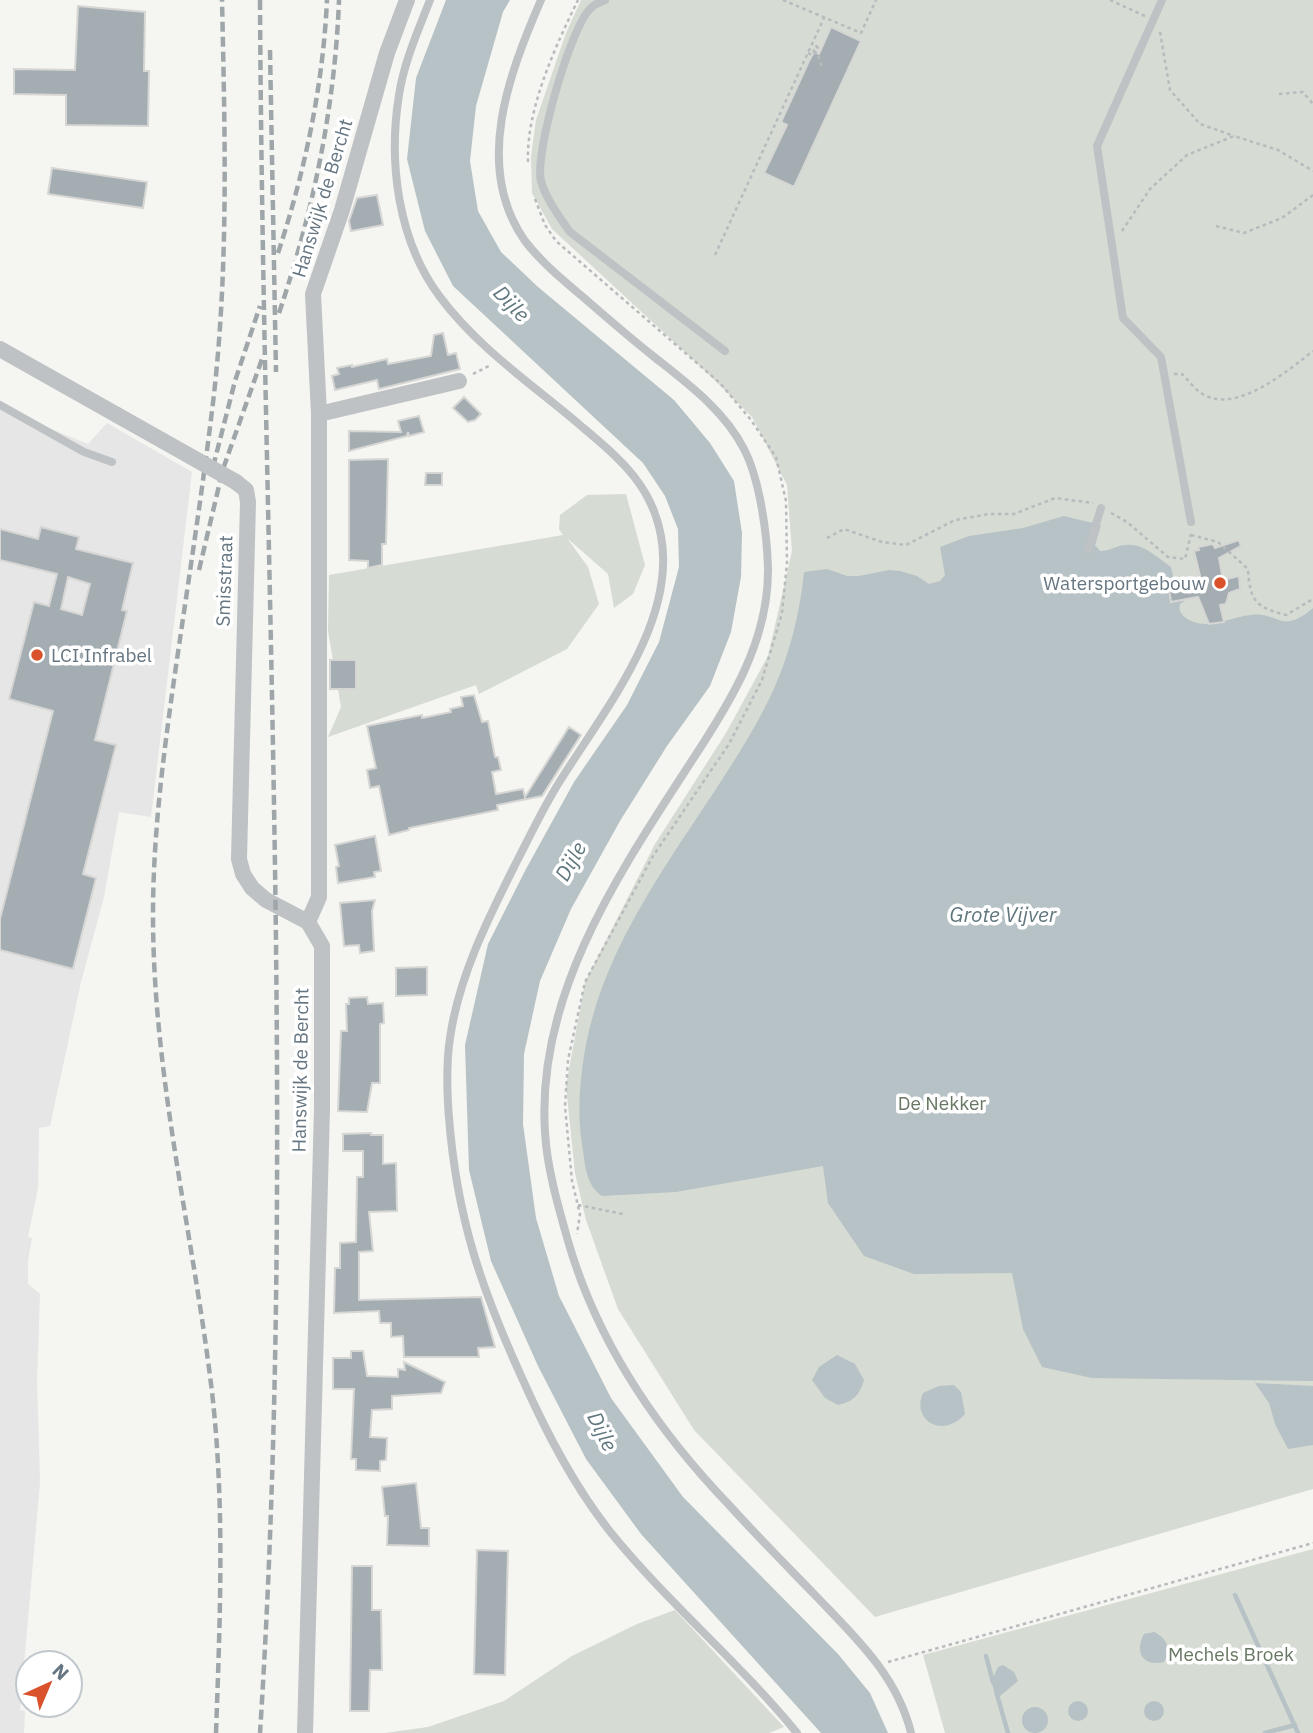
<svg xmlns="http://www.w3.org/2000/svg" width="1313" height="1733" font-family="'IBM Plex Sans',sans-serif">
	<rect width="100%" height="100%" fill="#f5f5f1"/>
	<!-- built -->
	<path fill="#e5e6e5" d="M 0,408 L 88,444 L 107,423 L 192,472 L 151,817 L 119,812 L 104,897 L 81,982 L 50,1126 L 39,1128 L 38,1188 L 28,1237 L 32,1238 L 28,1260 L 28,1284 L 40,1294 L 37,1381 L 40,1482 L 20,1710 L 25,1711 L 24,1733 L 0,1733 Z"/>
	<!-- green -->
	<path fill="#d6dbd3" d="M 581,0 L 1313,0 L 1313,1489 L 875,1617 L 694,1430 L 618,1309 L 586,1220 L 575,1173 L 566,1086 L 585,982 L 655,844 L 726,733 L 768,656 L 792,551 L 787,485 L 752,417 L 701,367 L 552,229 L 532,193 L 531,157 L 536,120 L 566,33 Z
		M 626,494 L 645,565 L 633,594 L 614,608 L 608,574 L 567,538 L 588,567 L 599,604 L 567,649 L 479,694 L 476,685 L 328,737 L 341,707 L 328,631 L 329,575 L 563,535 L 559,529 L 560,515 L 587,495 Z
		M 1313,1549 L 1313,1733 L 945,1733 L 923,1655 Z
		M 675,1610 L 784,1727 L 769,1733 L 385,1733 L 428,1727 L 504,1701 L 572,1656 L 637,1624 Z"/>
	<!-- water -->
	<path fill="#b7c2c6" d="M 446,0 L 510,0 L 503,12 L 476,106 L 470,161 L 478,211 L 501,252 L 538,287 L 674,400 L 710,443 L 734,481 L 742,533 L 741,577 L 731,632 L 710,686 L 667,746 L 620,821 L 571,909 L 540,981 L 524,1054 L 523,1124 L 536,1218 L 559,1296 L 611,1398 L 683,1497 L 838,1654 L 870,1693 L 888,1733 L 821,1733 L 641,1534 L 586,1459 L 538,1366 L 491,1261 L 469,1170 L 465,1045 L 488,944 L 526,869 L 574,782 L 627,705 L 659,642 L 679,567 L 678,529 L 665,496 L 643,463 L 453,286 L 425,231 L 407,159 L 416,78 Z
		M 1064,516 L 1101,525 L 1095,545 L 1100,551 C 1112,551 1116,545 1126,545 C 1143,543 1158,558 1171,567 L 1175,584 L 1186,586 L 1172,602 L 1187,599 L 1180,604 C 1179,611 1180,613 1186,618 C 1206,632 1229,617 1251,615 C 1279,611 1280,636 1313,608 L 1313,1381 L 1092,1378 L 1042,1367 L 1023,1329 L 1012,1273 L 914,1274 L 864,1256 L 828,1203 L 823,1166 L 676,1192 L 602,1196 C 585,1185 585,1162 582,1144 C 578,1120 579,1094 582,1070 C 598,932 699,830 762,713 C 786,669 799,621 804,572 L 827,569 L 847,576 L 859,576 L 889,570 L 900,571 L 917,576 L 929,584 L 940,581 L 945,575 L 940,547 L 969,536 L 1023,528 Z
		M 837,1355 L 855,1364 L 864,1380 C 859,1396 854,1401 838,1405 L 825,1398 L 812,1380 L 819,1367 Z
		M 1255,1383 L 1313,1386 L 1313,1445 L 1288,1449 L 1275,1424 L 1269,1403 Z
		M 954,1385 L 961,1392 L 965,1414 C 942,1440 911,1419 923,1393 L 939,1386 Z
		M 1154,1632 C 1167,1638 1172,1649 1164,1662 C 1143,1667 1134,1652 1144,1634 Z
		M 1003,1665 L 1014,1672 L 1018,1681 L 1000,1696 L 996,1695 L 991,1682 L 998,1667 Z
		M1068 1711a10 10 0 1 1 20 0a10 10 0 1 1-20 0Z
		M1144 1711a10 10 0 1 1 20 0a10 10 0 1 1-20 0Z
		M1022 1720a13 13 0 1 1 26 0a13 13 0 1 1-26 0Z"/>
	<g fill="none" stroke-linecap="round" stroke-linejoin="round">
		<!-- stream -->
		<path stroke="#b7c2c6" stroke-width="4.5" d="M 1235,1595 L 1298,1733
			M 986,1656 L 993,1682
			M 996,1691 L 1008,1733
			M 1265,1733 L 1295,1725"/>
	</g>
	<!-- building -->
	<path fill="#a4adb2" stroke="#d6d6d4" stroke-width="2" fill-rule="evenodd" d="M 78,6 L 145,12 L 144,71 L 149,71 L 148,126 L 66,125 L 66,95 L 14,94 L 14,69 L 75,70 Z
		M 831,27 L 861,41 L 794,187 L 764,173 L 787,125 L 781,122 L 809,61 L 814,52 L 819,54 Z
		M 52,168 L 147,182 L 143,208 L 48,194 Z
		M 377,195 L 383,225 L 351,231 L 349,221 L 357,198 Z
		M 443,333 L 448,355 L 456,353 L 460,369 L 379,389 L 377,380 L 335,390 L 332,376 L 339,374 L 337,368 L 352,365 L 352,367 L 387,359 L 388,364 L 431,356 L 434,335 Z
		M 464,397 L 481,414 L 475,420 L 468,422 L 453,408 Z
		M 419,416 L 424,432 L 409,436 L 408,432 L 407,436 L 349,451 L 349,431 L 401,432 L 398,421 Z
		M 388,459 L 386,544 L 382,544 L 382,565 L 368,568 L 368,561 L 349,560 L 349,460 Z
		M 426,473 L 442,473 L 442,485 L 425,485 Z
		M 41,527 L 79,537 L 76,549 L 133,563 L 122,610 L 127,611 L 95,740 L 116,745 L 83,874 L 96,878 L 73,969 L 0,950 L 0,919 L 53,711 L 9,699 L 34,602 L 49,606 L 57,574 L 0,560 L 0,529 L 38,539 ZM 68,577 L 90,584 L 82,615 L 61,609 Z
		M 1239,540 L 1241,546 L 1219,558 L 1223,580 L 1239,576 L 1240,589 L 1229,593 L 1226,604 L 1220,605 L 1224,622 L 1209,624 L 1198,597 L 1171,602 L 1169,589 L 1202,584 L 1194,551 L 1199,550 L 1198,547 L 1213,544 L 1215,548 Z
		M 330,660 L 356,660 L 356,689 L 330,689 Z
		M 474,695 L 482,722 L 488,721 L 495,757 L 498,757 L 501,770 L 492,772 L 496,794 L 523,789 L 525,797 L 569,727 L 581,735 L 542,796 L 497,805 L 498,810 L 409,828 L 409,830 L 389,835 L 379,786 L 370,788 L 367,770 L 376,768 L 367,726 L 422,715 L 422,718 L 451,712 L 450,709 L 463,706 L 461,697 Z
		M 375,836 L 381,871 L 374,872 L 375,877 L 338,883 L 336,867 L 339,866 L 335,845 Z
		M 375,900 L 372,911 L 374,951 L 360,953 L 359,945 L 344,946 L 340,903 Z
		M 427,967 L 427,995 L 396,996 L 396,968 Z
		M 367,997 L 368,1004 L 383,1003 L 384,1023 L 380,1024 L 380,1083 L 372,1083 L 367,1112 L 338,1111 L 341,1031 L 347,1031 L 346,1004 L 349,1004 L 349,998 Z
		M 371,1133 L 371,1135 L 383,1135 L 383,1164 L 396,1163 L 397,1211 L 369,1212 L 373,1251 L 359,1252 L 359,1300 L 481,1297 L 495,1347 L 478,1348 L 479,1357 L 404,1357 L 403,1336 L 391,1337 L 391,1323 L 380,1323 L 379,1311 L 334,1313 L 335,1268 L 340,1268 L 340,1243 L 356,1242 L 357,1177 L 363,1177 L 363,1151 L 343,1151 L 343,1134 Z
		M 351,1351 L 363,1351 L 367,1376 L 398,1377 L 398,1369 L 405,1370 L 404,1362 L 445,1382 L 441,1393 L 392,1396 L 392,1409 L 372,1410 L 370,1437 L 387,1438 L 386,1460 L 380,1461 L 380,1471 L 356,1470 L 356,1459 L 351,1459 L 354,1389 L 333,1389 L 333,1358 L 351,1358 Z
		M 416,1483 L 421,1528 L 429,1528 L 429,1546 L 387,1545 L 388,1516 L 385,1516 L 382,1487 Z
		M 477,1550 L 508,1551 L 505,1675 L 474,1674 Z
		M 352,1566 L 372,1566 L 372,1610 L 381,1610 L 382,1670 L 370,1670 L 369,1711 L 350,1711 Z"/>
	<g fill="none" stroke-linecap="round" stroke-linejoin="round">
		<!-- path -->
		<path stroke="#b8bbbd" stroke-width="2.5" stroke-dasharray="3.5 3.5" stroke-linecap="butt" d="M 783,0 L 861,33 L 876,0
			M 1110,0 L 1145,16
			M 1160,32 L 1170,90 L 1200,124 L 1234,136
			M 808,53 L 812,55 L 816,46 L 818,48 L 815,54 L 818,55 L 822,68
			M 1279,94 L 1303,92 L 1313,104
			M 528,162 C 526,110 555,47 578,0
			M 535,199 L 545,225 L 556,241 L 720,383 L 751,420 L 776,457 L 786,501 L 787,563 L 782,613 L 762,680 L 729,744 L 653,856 L 585,982 L 568,1060 L 565,1106 L 572,1181 L 580,1214 L 577,1234
			M 1216,226 L 1244,233 L 1282,218 L 1313,195
			M 1122,231 L 1150,189 L 1187,155 L 1234,136 L 1278,150 L 1313,171
			M 715,255 L 824,18
			M 473,374 L 489,366
			M 1174,374 L 1182,374 C 1188,380 1194,388 1201,393 C 1235,416 1287,371 1313,351
			M 1111,513 L 1127,522 L 1168,557 L 1185,559 L 1191,534
			M 1191,535 L 1218,542 L 1248,569 C 1250,601 1255,607 1286,615 L 1313,599
			M 827,538 L 844,529 L 882,542 L 906,545 L 955,520 L 989,514 L 1014,514 L 1055,498 L 1093,503
			M 578,1205 L 623,1214
			M 888,1662 L 1313,1543"/>
		<!-- lane -->
		<path stroke="#bec2c5" stroke-width="8" d="M 430,0 C 418,31 404,62 399,95 C 388,163 398,241 440,297 C 478,348 533,385 581,426 C 619,458 652,485 661,536 C 677,622 603,712 560,781 C 544,806 531,834 517,861 C 489,917 459,975 450,1038 C 446,1064 447,1093 449,1118 C 457,1218 481,1288 522,1378 C 546,1432 574,1487 612,1534 C 669,1604 740,1663 797,1733
			M 541,0 C 509,74 473,167 525,241 C 541,262 563,280 583,297 C 606,317 629,337 653,356 C 687,383 724,410 744,449 C 760,480 767,534 768,568 C 769,641 730,703 691,762 C 619,873 536,994 545,1132 C 547,1168 558,1206 568,1241 C 597,1342 658,1431 730,1506 C 757,1536 786,1565 814,1594 C 854,1636 897,1675 911,1733
			M 605,0 C 600,2 594,4 591,8 C 571,25 534,154 541,181 C 546,199 559,216 570,232 L 725,351
			M 1162,0 L 1097,146 L 1123,318 L 1161,357 L 1191,522
			M 0,405 L 84,452 L 112,462
			M 1088,550 L 1101,508"/>
		<!-- street -->
		<path stroke="#bec2c5" stroke-width="16" d="M 0,349 L 117,415
			M 319,414 L 459,381
			M 236,482 L 246,490 L 248,502 L 239,859 L 243,874 L 252,888 L 266,900 L 308,922 L 322,946 L 322,1109 L 305,1733
			M 308,922 L 319,897 L 319,414 L 313,294 L 342,210 L 387,53 L 407,0"/>
		<!-- rail -->
		<path stroke="#9fa6aa" stroke-width="4.5" stroke-dasharray="10 5" stroke-linecap="butt" d="M 260,0 C 263,577 297,1156 260,1733
			M 270,50 L 276,372
			M 278,253 C 305,171 323,86 327,0
			M 279,313 C 313,212 335,107 339,0
			M 213,467 L 235,381 L 260,306
			M 199,570 L 223,469 L 262,359
			M 216,1733 C 220,1619 225,1506 212,1392 C 193,1233 153,1076 153,915 C 153,836 163,758 174,680 C 187,590 201,501 212,411 C 229,274 225,137 222,0"/>
		<!-- street-bridge -->
		<path stroke="#bec2c5" stroke-width="16" d="M 117,415 L 236,482"/>
	</g>
	<!-- markers -->
	<g fill="#da522c" stroke="#fff" stroke-width="2.5">
		<circle cx="1220" cy="583" r="7"/>
		<circle cx="37" cy="655" r="7"/>
	</g>
	<g text-anchor="middle" dominant-baseline="central" stroke-width="7" stroke-linejoin="round" paint-order="stroke">
		<!-- street labels -->
		<g font-size="19" fill="#657581" stroke="#fff">
			<text transform="translate(322 198) rotate(-73)">Hanswijk de Bercht</text>
			<text transform="translate(224 581) rotate(-88)">Smisstraat</text>
			<text transform="translate(300 1070) rotate(-89)">Hanswijk de Bercht</text>
		</g>
		<!-- poi labels -->
		<g font-size="19" fill="#657581" stroke="#fff" text-anchor="end">
			<text x="1206" y="583">Watersportgebouw</text>
			<text x="51" y="655" text-anchor="start">LCI Infrabel</text>
		</g>
		<!-- park labels -->
		<g font-size="19" fill="#687864" stroke="#fff">
			<text x="942" y="1103">De Nekker</text>
			<text x="1231" y="1654">Mechels Broek</text>
		</g>
		<!-- water labels -->
		<g font-size="21" font-style="italic" fill="#61777e" stroke="#fff">
			<text transform="translate(512 303) rotate(46)">Dijle</text>
			<text transform="translate(570 861) rotate(-61)">Dijle</text>
			<text x="1003" y="914">Grote Vijver</text>
			<text transform="translate(603 1431) rotate(64)">Dijle</text>
		</g>
	</g>
	<!-- north arrow -->
	<g transform="translate(49 1684) rotate(44)"><circle r="33" fill="#ffffff" stroke="#c1c8cd" stroke-width="2"/>
	<path d="M0-5L12 26L0 18L-12 26Z" fill="#da522c"/>
	<text y="-10" font-size="19" font-weight="bold" text-anchor="middle" fill="#657581">N</text>
	</g>
</svg>
